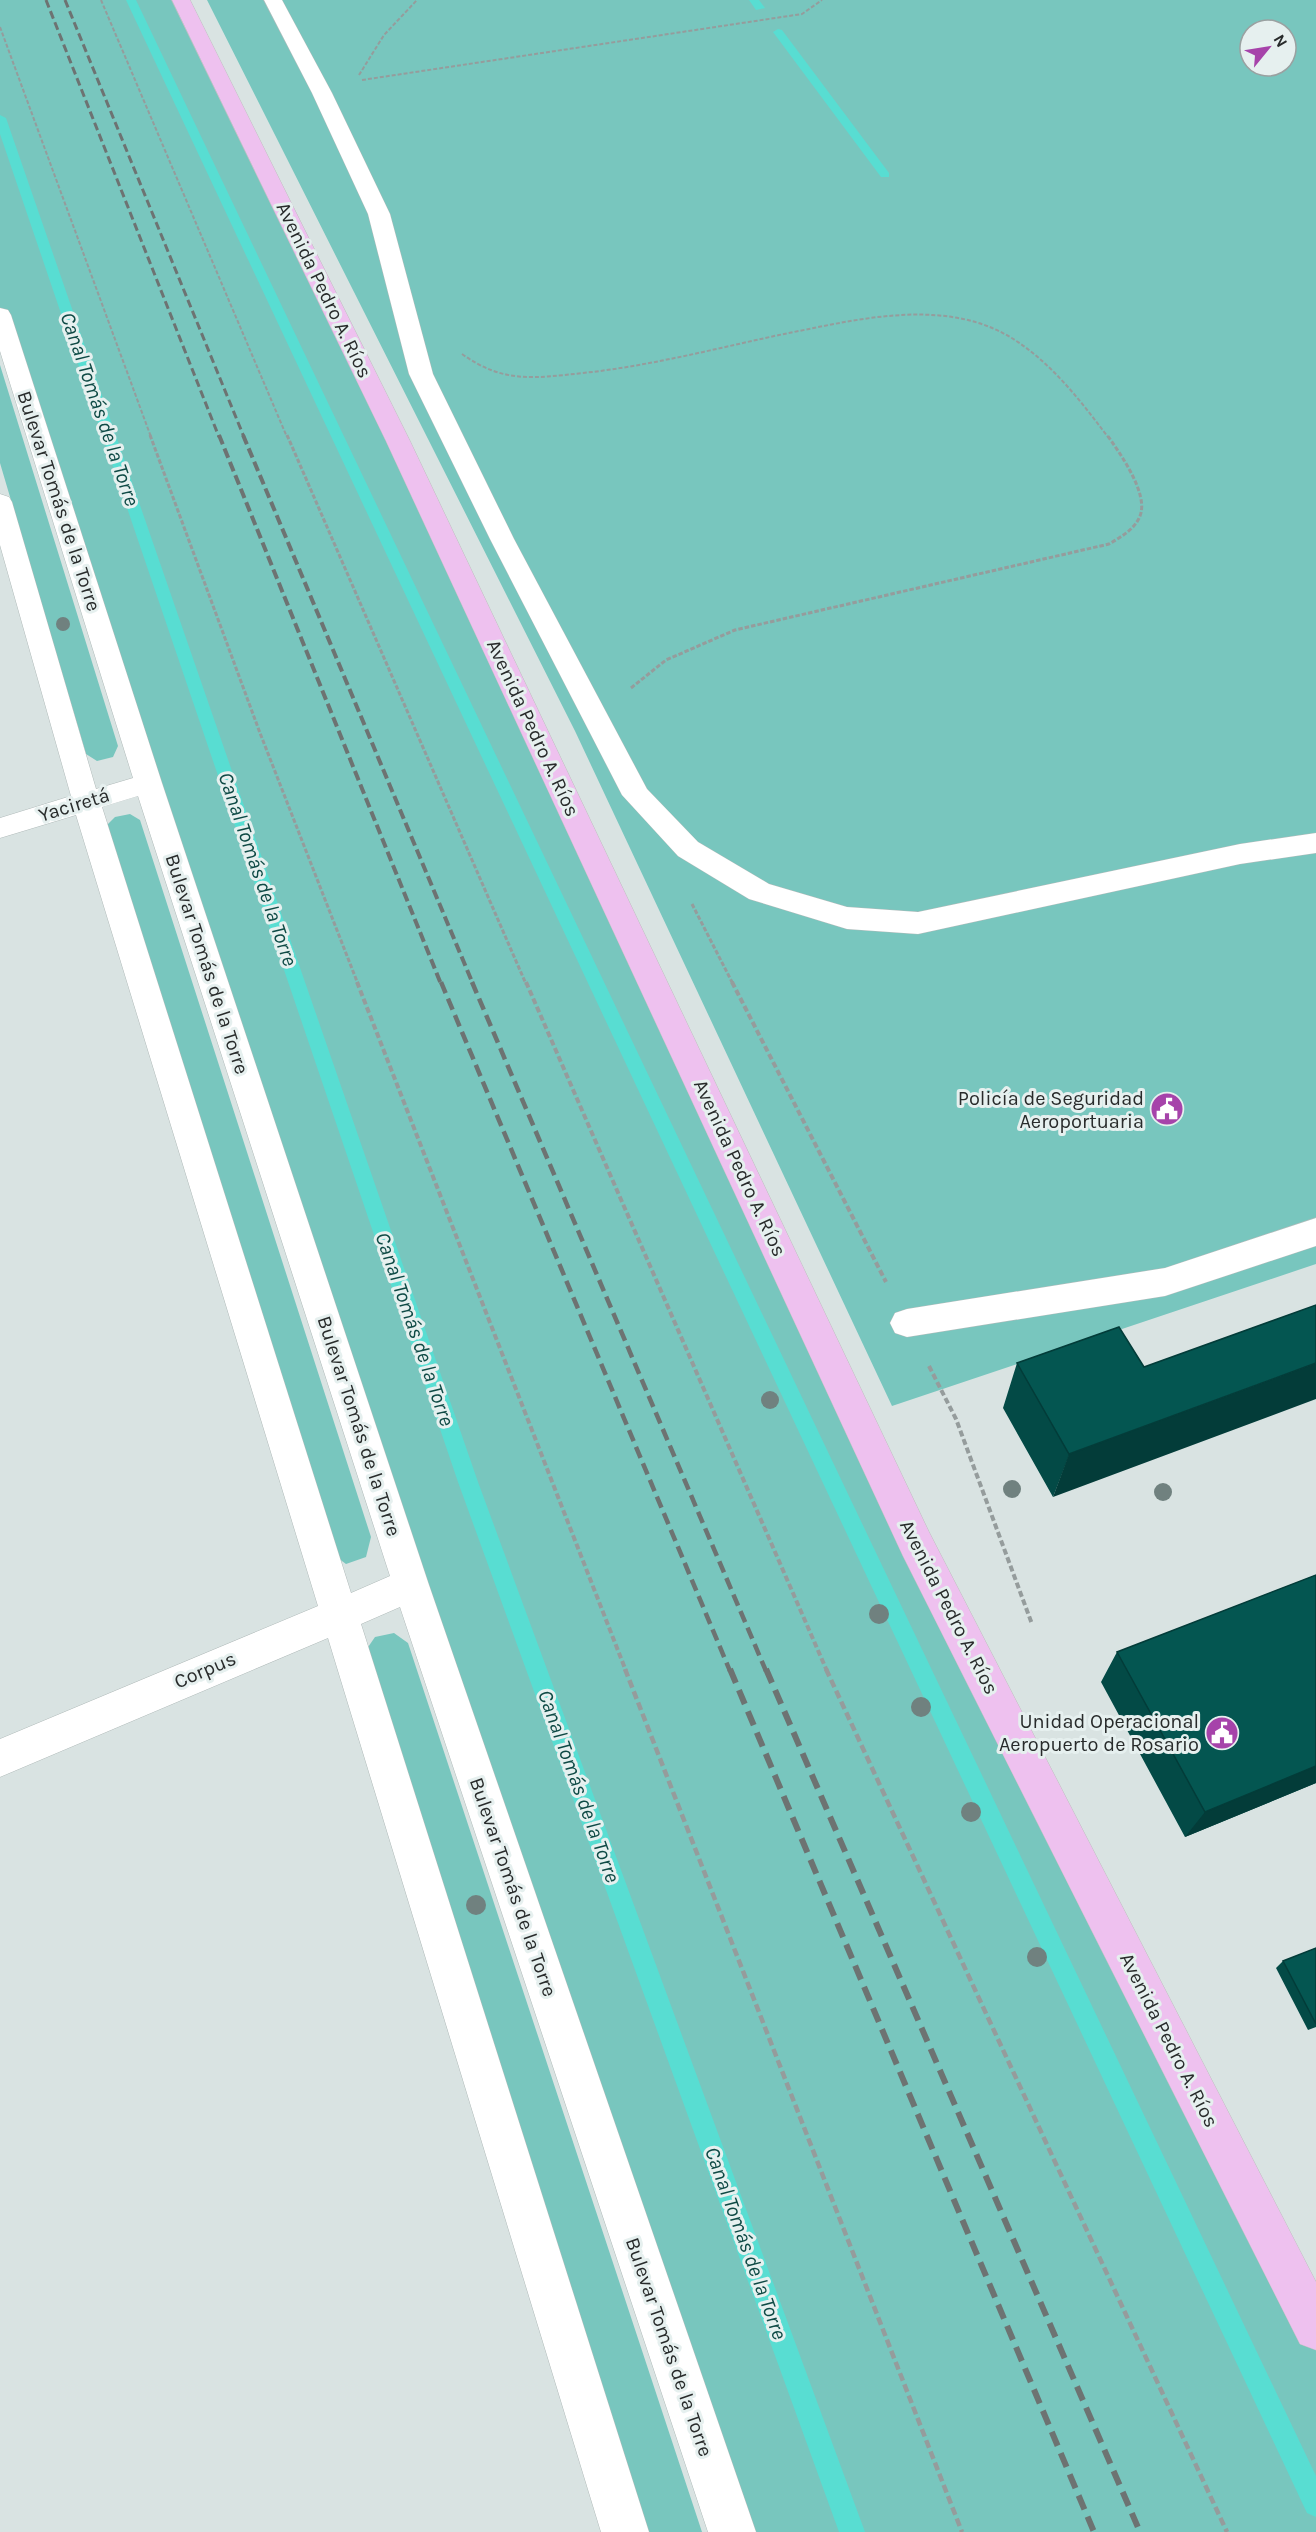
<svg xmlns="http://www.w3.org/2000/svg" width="1316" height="2532" font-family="Karla,sans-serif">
	<rect width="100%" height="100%" fill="#d9e3e2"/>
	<!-- green -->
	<path fill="#78c6be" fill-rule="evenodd" d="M 0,0 L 181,0 L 1316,2328 L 1316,2532 L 732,2532 L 0,315 Z
		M 207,0 L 1316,0 L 1316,1264 L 892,1406 L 575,731 ZM 1250,30 L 1286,30 L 1286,66 L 1250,66 Z
		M 0,365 L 118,746 L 113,757 L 97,761 L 86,754 L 0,463 Z
		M 130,814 L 140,820 L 371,1537 L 366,1557 L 346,1564 L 330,1552 L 107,825 L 115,817 Z
		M 394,1633 L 408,1643 L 702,2532 L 643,2532 L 364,1653 L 375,1637 Z"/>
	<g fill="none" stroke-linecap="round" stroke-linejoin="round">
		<!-- stream -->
		<path fill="#58ddd2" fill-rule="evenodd" d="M 126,0 L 136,0 L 1316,2476 L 1316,2517 L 1307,2513 Z
			M 749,0 L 759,0 L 765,8 L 756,10 Z
			M 778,29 L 782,30 L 889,173 L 889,177 L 881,177 L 773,32 Z
			M 0,115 L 6,118 L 478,1482 L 865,2532 L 839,2532 L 458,1482 L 0,134 Z"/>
		<defs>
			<path id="minor" d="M 264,0 L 282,0 L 332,93 L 390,214 L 433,374 L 514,539 L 647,789 L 698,842 L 769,884 L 847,907 L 918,912 L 1240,844 L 1316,833 L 1316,853 L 1240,864 L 918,934 L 847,929 L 749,899 L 678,856 L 622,795 L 490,539 L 409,374 L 368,214 L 312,93 Z
				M 0,308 L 8,310 L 11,315 L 162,783 L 429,1585 L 756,2532 L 708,2532 L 400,1607 L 361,1624 L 649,2532 L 601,2532 L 328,1638 L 0,1777 L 0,1739 L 318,1606 L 76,815 L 0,838 L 0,818 L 71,796 L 0,545 L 0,494 L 9,497 L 12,502 L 96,789 L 133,778 L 0,351 ZM 138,796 L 390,1576 L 351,1593 L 102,807 Z
				M 1316,1218 L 1316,1246 L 1165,1296 L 907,1337 L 895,1333 L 890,1323 L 895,1313 L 907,1309 L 1165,1268 Z"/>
			<path id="major" d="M 172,0 L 190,0 L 410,441 L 929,1532 L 1316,2282 L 1316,2350 L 1300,2344 L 903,1556 L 386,441 Z"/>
		</defs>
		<!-- minor casing -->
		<use href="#minor" stroke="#b0bab9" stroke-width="1"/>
		<!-- major casing -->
		<use href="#major" stroke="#bebfbf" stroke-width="1"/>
		<!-- path-far3 -->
		<path stroke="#959c9c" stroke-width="2" stroke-dasharray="4 2" stroke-linecap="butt" d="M 101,0 L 287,437
			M 0,27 L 151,437
			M 359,75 L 384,35 L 417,0
			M 362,80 L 802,14 L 822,0
			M 462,354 C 504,384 535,378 583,373 C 649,366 714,349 779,335 C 851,321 941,296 1010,337 C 1050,361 1080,400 1108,437"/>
		<!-- path-far2 -->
		<path stroke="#959c9c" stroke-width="3" stroke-dasharray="4.5 2" stroke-linecap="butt" d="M 150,435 L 260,733 L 358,984
			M 287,435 L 526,984
			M 631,688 L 666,660 L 735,630 L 1109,544 C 1121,537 1135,529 1140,516 C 1149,494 1120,453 1107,435
			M 692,904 L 733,984"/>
		<!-- path-far1 -->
		<path stroke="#959c9c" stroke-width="4" stroke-dasharray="6 3" stroke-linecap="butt" d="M 357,982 L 626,1671
			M 526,982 L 827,1671
			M 732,982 L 886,1282
			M 929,1366 L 956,1419 L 1032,1624"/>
		<!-- path -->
		<path stroke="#959c9c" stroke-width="4.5" stroke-dasharray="8 4" stroke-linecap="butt" d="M 625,1669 L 962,2532
			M 826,1669 L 1227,2532"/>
		<!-- minor -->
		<use href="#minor" fill="#fff" fill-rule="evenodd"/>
		<!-- major -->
		<use href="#major" fill="#eec1ef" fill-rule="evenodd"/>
		<!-- rail-far3 -->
		<path stroke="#6d7372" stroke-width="3" stroke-dasharray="8 4" stroke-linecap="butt" d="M 46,0 L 219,437
			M 65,0 L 244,437"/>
		<!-- rail-far2 -->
		<path stroke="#6d7372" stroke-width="4" stroke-dasharray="10 4.5" stroke-linecap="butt" d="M 219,435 L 441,984
			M 243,435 L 473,984"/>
		<!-- rail-far1 -->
		<path stroke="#6d7372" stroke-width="4.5" stroke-dasharray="12 6" stroke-linecap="butt" d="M 441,982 L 730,1671
			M 472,982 L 766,1671"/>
		<!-- rail -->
		<path stroke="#6d7372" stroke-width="6" stroke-dasharray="15 8" stroke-linecap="butt" d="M 730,1669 L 1094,2532
			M 766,1669 L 1140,2532"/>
	</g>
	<!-- trees -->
	<g fill="#70817f">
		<circle cx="63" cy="624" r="7"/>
		<circle cx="770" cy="1400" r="9"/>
		<circle cx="1012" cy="1489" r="9"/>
		<circle cx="1163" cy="1492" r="9"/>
		<circle cx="879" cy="1614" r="10"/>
		<circle cx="921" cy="1707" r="10"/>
		<circle cx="971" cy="1812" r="10"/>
		<circle cx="476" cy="1905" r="10"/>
		<circle cx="1037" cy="1957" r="10"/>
	</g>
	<!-- wall -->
	<path fill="#034a46" d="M 1119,1327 L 1053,1497 L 1003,1408 L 1017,1363 Z
		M 1316,1575 L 1316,1783 L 1185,1837 L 1101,1682 L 1117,1652 Z
		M 1316,1948 L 1316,2027 L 1308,2030 L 1276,1968 L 1283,1961 Z"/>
	<!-- shaded-wall -->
	<path fill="#033c39" d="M 1316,1363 L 1316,1399 L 1053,1497 L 1069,1454 Z
		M 1316,1766 L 1316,1783 L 1185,1837 L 1205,1812 Z"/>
	<!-- building -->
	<path fill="#045651" stroke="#033c39" stroke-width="1.5" d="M 1316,1305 L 1316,1363 L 1069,1454 L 1017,1363 L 1119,1327 L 1144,1367 Z
		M 1316,1575 L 1316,1766 L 1205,1812 L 1117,1652 Z
		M 1316,1948 L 1316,2024 L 1283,1961 Z"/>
	<!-- icons -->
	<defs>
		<symbol id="civic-disc" viewBox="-11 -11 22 22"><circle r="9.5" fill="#a643aa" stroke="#e6f0ef"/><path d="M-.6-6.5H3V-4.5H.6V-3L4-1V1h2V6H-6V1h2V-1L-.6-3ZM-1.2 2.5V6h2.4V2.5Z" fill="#fff"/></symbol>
	</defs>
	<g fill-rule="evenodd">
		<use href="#civic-disc" x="1148" y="1090" width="38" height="38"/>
		<use href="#civic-disc" x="1203" y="1714" width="38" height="38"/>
	</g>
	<g text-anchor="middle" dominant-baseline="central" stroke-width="6" stroke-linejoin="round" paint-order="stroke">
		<!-- street labels -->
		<g font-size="20" fill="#282b2b" stroke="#e6f0ef">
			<text transform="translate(324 290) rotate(64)">Avenida Pedro A. Ríos</text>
			<text transform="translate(59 501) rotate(72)">Bulevar Tomás de la Torre</text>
			<text transform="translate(533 728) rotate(65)">Avenida Pedro A. Ríos</text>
			<text transform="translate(74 805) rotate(-17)">Yaciretá</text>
			<text transform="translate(207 964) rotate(72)">Bulevar Tomás de la Torre</text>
			<text transform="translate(740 1168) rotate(65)">Avenida Pedro A. Ríos</text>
			<text transform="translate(359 1426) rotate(72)">Bulevar Tomás de la Torre</text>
			<text transform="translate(949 1607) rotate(63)">Avenida Pedro A. Ríos</text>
			<text transform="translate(205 1670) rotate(-23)">Corpus</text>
			<text transform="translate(513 1887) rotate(71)">Bulevar Tomás de la Torre</text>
			<text transform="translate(1169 2040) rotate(63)">Avenida Pedro A. Ríos</text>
			<text transform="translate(669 2347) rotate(71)">Bulevar Tomás de la Torre</text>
		</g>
		<!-- poi labels -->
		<g font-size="20" fill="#282b2b" stroke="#e6f0ef" text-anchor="end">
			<text x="1144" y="1098">Policía de Seguridad<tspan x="1144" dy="23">Aeroportuaria</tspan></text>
			<text x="1199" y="1721">Unidad Operacional<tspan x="1199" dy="23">Aeropuerto de Rosario</tspan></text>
		</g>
		<!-- water labels -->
		<g font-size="21" font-style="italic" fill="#0e4a45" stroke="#e6f0ef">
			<text transform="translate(100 409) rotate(71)">Canal Tomás de la Torre</text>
			<text transform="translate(258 869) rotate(71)">Canal Tomás de la Torre</text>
			<text transform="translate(415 1329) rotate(71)">Canal Tomás de la Torre</text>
			<text transform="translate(579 1786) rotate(70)">Canal Tomás de la Torre</text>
			<text transform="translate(746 2243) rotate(70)">Canal Tomás de la Torre</text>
		</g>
	</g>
	<!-- north arrow -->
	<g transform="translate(1268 48) rotate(60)"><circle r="28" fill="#e6f0ef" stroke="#9aa1a1" stroke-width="1.5"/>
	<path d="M0-4.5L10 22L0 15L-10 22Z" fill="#a643aa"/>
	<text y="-9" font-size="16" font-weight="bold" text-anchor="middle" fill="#282b2b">N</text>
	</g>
</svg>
